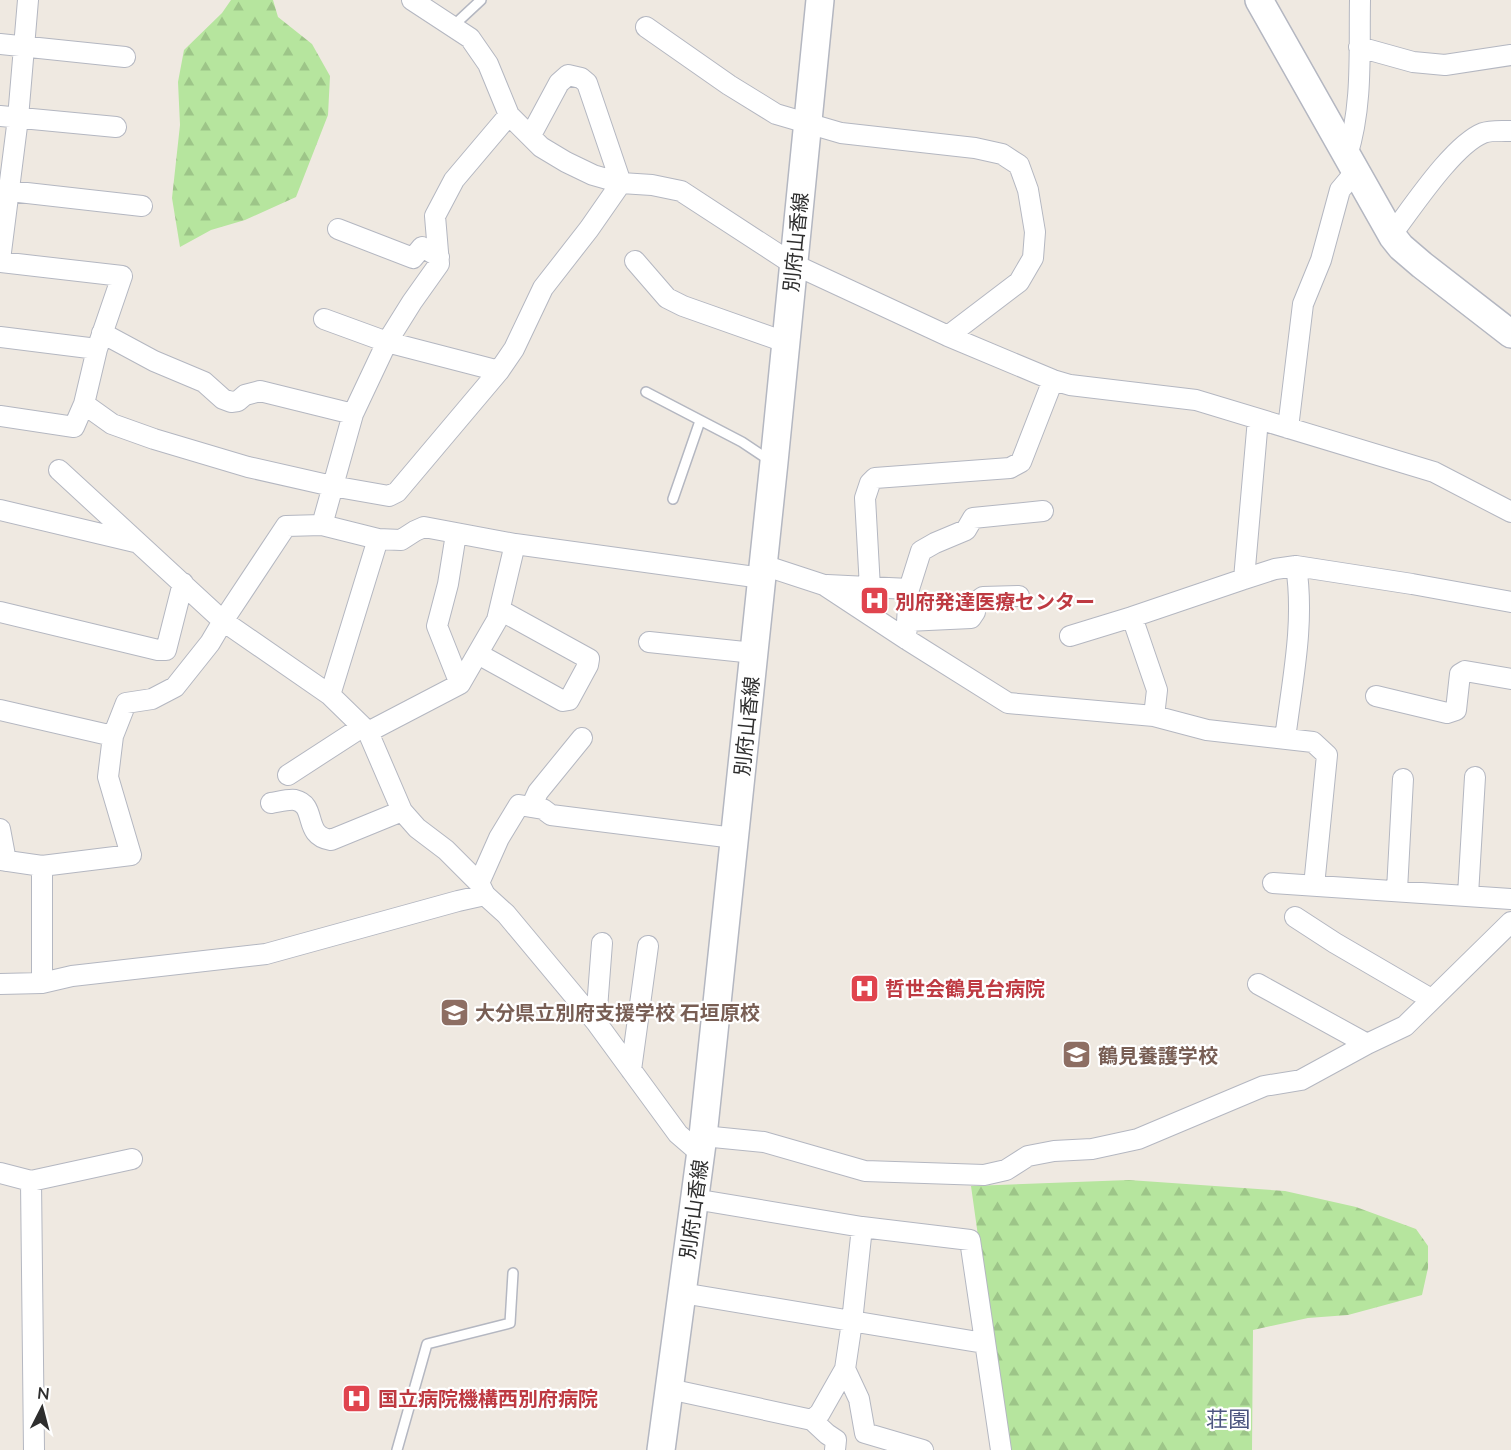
<svg xmlns="http://www.w3.org/2000/svg" width="1511" height="1450" font-family="Lato,'Noto Sans JP',sans-serif">
	<defs>
		<pattern id="forest-firs" width="22" height="20" patternUnits="userSpaceOnUse" patternTransform="scale(1.5)"><rect width="22" height="20" fill="#b6e59e"/><path d="M5 1l3.5 6h-7zM16 11l3.5 6h-7z" fill="#9dc588"/></pattern>
	</defs>
	<rect width="100%" height="100%" fill="#efe9e1"/>
	<!-- forest -->
	<path fill="url(#forest-firs)" d="M 231,0 L 273,0 L 278,17 L 312,44 L 330,76 L 328,115 L 296,197 L 245,220 L 211,230 L 180,247 L 172,198 L 180,125 L 178,82 L 184,50 L 222,13 Z
		M 1129,1180 L 1285,1191 L 1356,1207 L 1416,1229 L 1428,1246 L 1428,1268 L 1422,1295 L 1348,1315 L 1308,1318 L 1253,1330 L 1252,1450 L 1008,1450 L 971,1186 Z"/>
	<g fill="none" stroke-linecap="round" stroke-linejoin="round">
		<defs>
			<path id="lane" d="M 452,27 L 481,0
				M 646,392 L 742,442 L 769,460
				M 673,499 L 700,421
				M 397,1450 L 427,1344 L 510,1323 L 513,1273"/>
			<path id="street" d="M 412,0 L 470,38 L 488,64 L 509,115 L 541,147 L 566,162 L 593,175 L 621,183 L 652,185 L 681,191 L 793,264 L 948,336 L 1053,380 L 1070,385 L 1196,400 L 1434,472 L 1511,512
				M 646,27 L 729,85 L 776,114 L 841,133 L 975,148 L 1002,154 L 1019,165 L 1028,190 L 1035,232 L 1033,258 L 1019,282 L 948,336
				M 0,44 L 125,57
				M 1359,47 L 1413,62 L 1445,65 L 1511,55
				M 0,116 L 116,127
				M 531,135 L 559,83 L 568,75 L 581,78 L 587,83 L 621,183
				M 1347,156 C 1363,105 1359,52 1360,0
				M 0,190 L 142,206
				M 338,229 L 413,258 L 422,247 L 439,257
				M 1392,234 C 1412,208 1453,145 1483,133 C 1491,130 1502,131 1511,131
				M 0,260 L 18,118 L 28,0
				M 635,261 L 667,298 L 683,306 L 785,342
				M 0,262 L 122,276 L 97,349 L 84,404 L 74,427 L 0,416
				M 324,319 L 387,342 L 499,371
				M 102,333 L 154,361 L 204,382 L 223,399 L 231,402 L 238,401 L 245,395 L 260,391 L 353,414
				M 0,337 L 97,349
				M 84,404 L 112,424 L 154,439 L 248,467 L 332,486 L 389,496 L 397,492 L 499,371 L 514,349 L 543,288 L 589,229 L 621,183
				M 1288,428 L 1303,304 L 1321,260 L 1340,190 L 1356,171
				M 59,470 L 223,621 L 330,695 L 368,732 L 402,811 L 417,828 L 446,850 L 479,883 L 485,895 L 506,914 L 596,1022 L 678,1134 L 700,1153
				M 0,510 L 135,542
				M 322,525 L 353,414 L 387,342 L 412,302 L 439,264 L 435,216 L 454,180 L 509,115
				M 456,534 L 448,584 L 437,626 L 460,684
				M 763,565 L 824,585 L 906,639 L 1008,703 L 1154,716 L 1207,730 L 1313,742 L 1327,755 L 1314,886
				M 1244,579 L 1258,419
				M 827,585 L 909,589
				M 870,588 L 865,498 L 870,483 L 875,478 L 1010,468 L 1021,462 L 1053,380
				M 0,612 L 158,650 L 166,650 L 183,583
				M 907,621 L 971,618 L 975,612 L 976,602 L 983,597 L 1019,596
				M 1070,636 L 1132,617
				M 906,639 L 909,589 L 921,551 L 935,543 L 966,530 L 973,518 L 1043,511
				M 649,642 L 754,653
				M 478,654 L 563,701 L 569,700 L 588,665 L 589,659 L 500,610
				M 330,695 L 378,539
				M 1376,696 L 1447,713 L 1456,710 L 1460,674 L 1465,671 L 1511,679
				M 0,710 L 113,736
				M 1154,716 L 1157,690 L 1132,617 L 1244,579 L 1275,569 L 1296,566 L 1412,584 L 1511,602
				M 368,732 L 460,684 L 497,620 L 515,544
				M 1285,739 C 1292,682 1305,623 1296,566
				M 288,775 L 362,727
				M 271,803 C 278,802 288,799 295,800 C 318,805 302,836 331,840 L 402,811
				M 531,807 L 538,792 L 582,738
				M 0,829 L 6,861
				M 0,860 L 42,866 L 131,855 L 108,777 L 113,736 L 126,703 L 152,699 L 175,687 L 210,643 L 223,621 L 286,526 L 322,525 L 378,539 L 401,540 L 415,531 L 424,527 L 515,544 L 762,578
				M 479,883 L 499,838 L 519,805 L 543,809 L 551,815 L 734,838
				M 1273,883 L 1511,899
				M 1397,890 L 1403,779
				M 1468,895 L 1475,777
				M 1295,917 L 1335,943 L 1431,999
				M 42,983 L 42,866
				M 0,984 L 42,983 L 72,976 L 266,954 L 458,901 L 485,895
				M 1258,984 L 1367,1044
				M 596,1022 L 602,943
				M 631,1070 L 648,946
				M 703,1136 L 764,1142 L 865,1171 L 984,1175 L 1006,1170 L 1028,1156 L 1054,1151 L 1092,1149 L 1138,1139 L 1264,1086 L 1301,1080 L 1367,1044 L 1405,1026 L 1511,922
				M 0,1173 L 31,1181 L 132,1159
				M 31,1181 L 34,1450
				M 694,1199 L 862,1227 L 970,1240 L 1001,1450
				M 682,1293 L 984,1343
				M 845,1369 L 859,1399 L 865,1433 L 923,1450
				M 669,1389 L 812,1420 L 827,1434 L 836,1440 L 835,1450
				M 812,1420 L 820,1413 L 845,1369 L 852,1322 L 862,1227"/>
			<path id="secondary" d="M 1259,0 L 1393,237 L 1401,247 L 1422,265 L 1511,334
				M 661,1450 L 703,1136 L 774,462 L 820,0"/>
		</defs>
		<!-- lane casing -->
		<use href="#lane" stroke="#b4b7c1" stroke-width="12"/>
		<!-- street casing -->
		<use href="#street" stroke="#b4b7c1" stroke-width="22"/>
		<!-- secondary casing -->
		<use href="#secondary" stroke="#b4b7c1" stroke-width="30"/>
		<!-- lane -->
		<use href="#lane" stroke="#fff" stroke-width="9"/>
		<!-- street -->
		<use href="#street" stroke="#fff" stroke-width="20"/>
		<!-- secondary -->
		<use href="#secondary" stroke="#fff" stroke-width="27"/>
	</g>
	<!-- icons -->
	<defs>
		<symbol id="hospital-square" viewBox="-11 -11 22 22"><rect x="-9" y="-9" width="18" height="18" rx="4" fill="#e0444e" stroke="#fff"/><path d="M-5-5h3v3.5h4V-5h3V5h-3V1.5h-4V5h-3Z" fill="#fff"/></symbol>
		<symbol id="school-square" viewBox="-11 -11 22 22"><rect x="-9" y="-9" width="18" height="18" rx="4" fill="#8d6e63" stroke="#fff"/><path d="M0-5L7-2L0 1L-7-2ZM-4 1L0 2.5L4 1V4Q0 6-4 4Z" fill="#fff"/></symbol>
	</defs>
	<g fill-rule="evenodd">
		<use href="#hospital-square" x="858" y="584" width="33" height="33"/>
		<use href="#hospital-square" x="848" y="972" width="33" height="33"/>
		<use href="#school-square" x="438" y="996" width="33" height="33"/>
		<use href="#school-square" x="1060" y="1038" width="33" height="33"/>
		<use href="#hospital-square" x="340" y="1382" width="33" height="33"/>
	</g>
	<g text-anchor="middle" dominant-baseline="central" stroke-width="4.5" stroke-linejoin="round" paint-order="stroke">
		<!-- street labels -->
		<g font-size="20" fill="#2e2e2e" stroke="#fff">
			<text transform="translate(795 242) rotate(-84)">別府山香線</text>
			<text transform="translate(746 726) rotate(-84)">別府山香線</text>
			<text transform="translate(693 1209) rotate(-82)">別府山香線</text>
		</g>
		<!-- health labels -->
		<g font-size="20" font-weight="bold" fill="#be3a42" stroke="#fff" text-anchor="start">
			<text x="895" y="601">別府発達医療センター</text>
			<text x="885" y="988">哲世会鶴見台病院</text>
			<text x="378" y="1398">国立病院機構西別府病院</text>
		</g>
		<!-- education labels -->
		<g font-size="20" font-weight="bold" fill="#785e54" stroke="#fff" text-anchor="start">
			<text x="475" y="1012">大分県立別府支援学校 石垣原校</text>
			<text x="1098" y="1055">鶴見養護学校</text>
		</g>
		<!-- quarter labels -->
		<g font-size="22" fill="#4d5680" stroke="#fff">
			<text x="1228" y="1418">荘園</text>
		</g>
	</g>
	<!-- north arrow -->
	<g transform="translate(42 1408) rotate(6)" stroke="#ffffff" stroke-width="4.5" paint-order="stroke">
	<path d="M0-4.5L10 22L0 15L-10 22Z" fill="#2e2e2e"/>
	<text y="-9" font-size="16" font-weight="bold" text-anchor="middle" fill="#2e2e2e">N</text>
	</g>
</svg>
